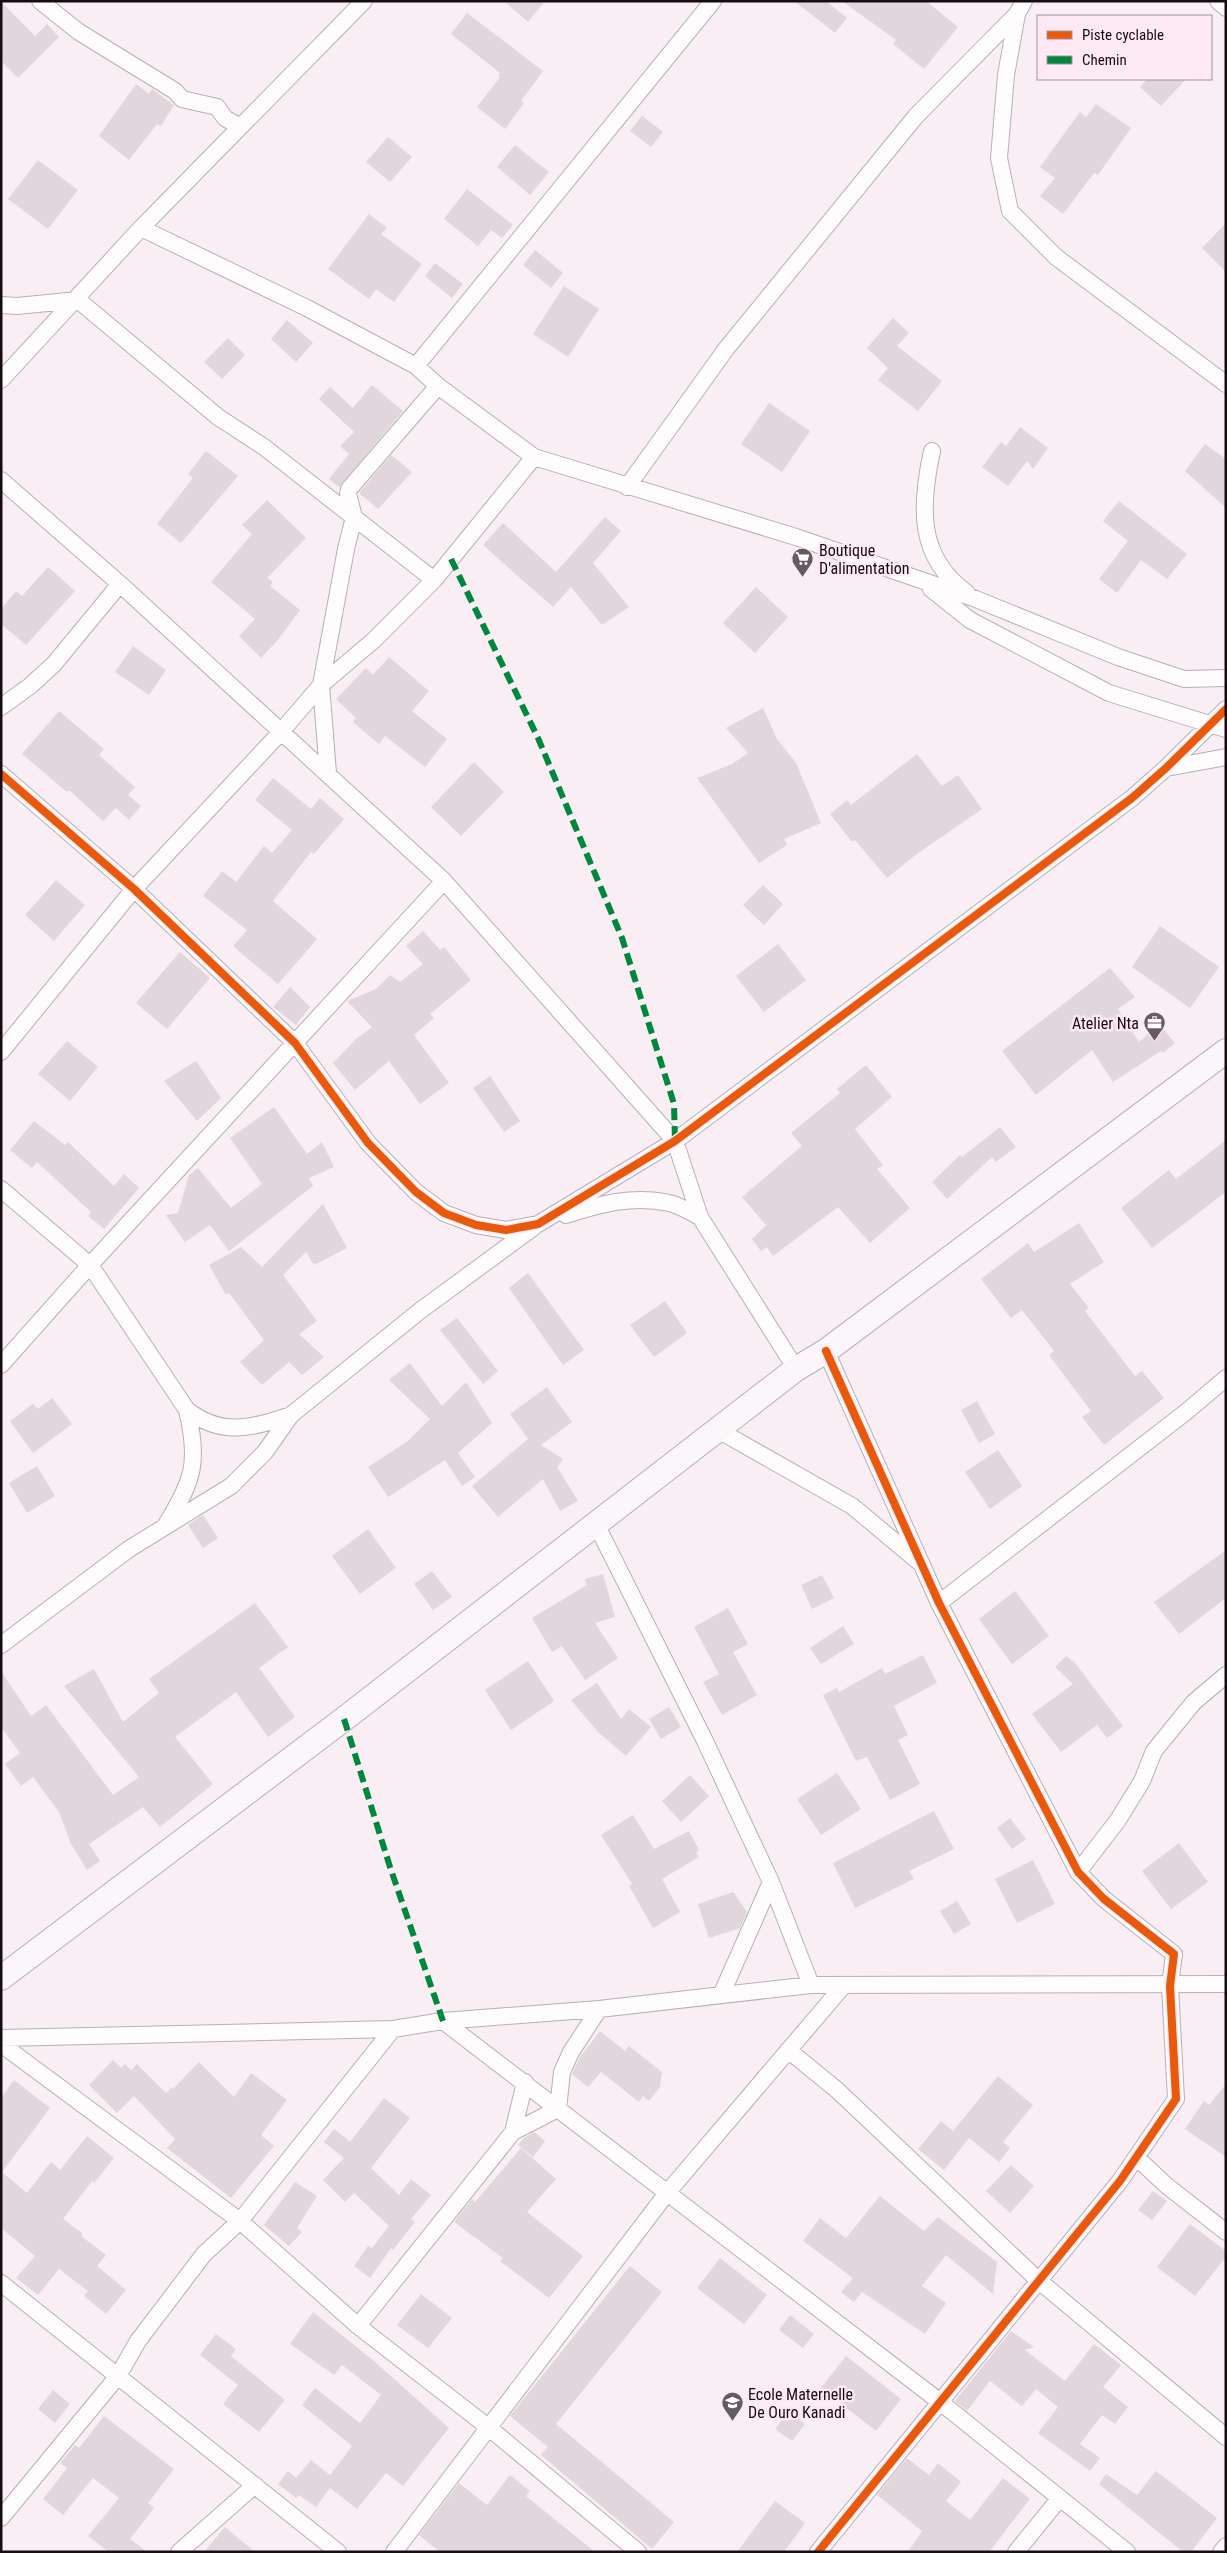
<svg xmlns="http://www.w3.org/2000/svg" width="1227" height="2553" font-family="'Roboto Condensed',sans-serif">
	<rect width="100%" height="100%" fill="#f8eef3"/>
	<!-- building -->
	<path fill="#e1d6dc" d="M 504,1 L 545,1 L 528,22 Z
		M 794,1 L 826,1 L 847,18 L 835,33 Z
		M 842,1 L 926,1 L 958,27 L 924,69 L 893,44 L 896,40 Z
		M 1,2 L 35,36 L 47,24 L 59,37 L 18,78 L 1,61 Z
		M 467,13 L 543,71 L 521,101 L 524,103 L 505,129 L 477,107 L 500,77 L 498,76 L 500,73 L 451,34 Z
		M 1147,79 L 1186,79 L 1161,106 L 1140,87 Z
		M 136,84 L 149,94 L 152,89 L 174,105 L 161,126 L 157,124 L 129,160 L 99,136 Z
		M 1096,104 L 1131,128 L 1098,175 L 1094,173 L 1063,214 L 1040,196 L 1055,178 L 1040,167 L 1080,112 L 1086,117 Z
		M 642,116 L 663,132 L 651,147 L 630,131 Z
		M 388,137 L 412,157 L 390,182 L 366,162 Z
		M 515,145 L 549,172 L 530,195 L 497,167 Z
		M 38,160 L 78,190 L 48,229 L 8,199 Z
		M 467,189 L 513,225 L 502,238 L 491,230 L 478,246 L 444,219 Z
		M 369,214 L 387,228 L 381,234 L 422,264 L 394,302 L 376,289 L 369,299 L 328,269 Z
		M 1226,223 L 1226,272 L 1202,248 Z
		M 535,250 L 563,273 L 551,288 L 523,265 Z
		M 435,263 L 463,284 L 452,298 L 425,276 Z
		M 564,286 L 599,309 L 568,357 L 533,334 Z
		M 893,318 L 909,333 L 897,346 L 942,381 L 918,411 L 878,380 L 888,368 L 867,348 Z
		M 287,320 L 313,343 L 296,362 L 271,339 Z
		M 228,338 L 245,355 L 222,379 L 204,362 Z
		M 372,385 L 403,411 L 339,487 L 329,479 L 349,454 L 340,446 L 354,432 L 319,399 L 330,387 L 353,408 Z
		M 769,403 L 810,431 L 782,472 L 741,444 Z
		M 1020,427 L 1048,448 L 1033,469 L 1027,461 L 1008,486 L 982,467 L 1001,442 L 1006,446 Z
		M 1205,444 L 1226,459 L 1226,508 L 1185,471 Z
		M 206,451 L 238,476 L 181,543 L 157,524 L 193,478 L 188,474 Z
		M 391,455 L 412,472 L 378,509 L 359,493 Z
		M 267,500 L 306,538 L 267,578 L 273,582 L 270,586 L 300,610 L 277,641 L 261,658 L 239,636 L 255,619 L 211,582 L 252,534 L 242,525 Z
		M 1119,501 L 1187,554 L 1167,579 L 1141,560 L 1117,593 L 1099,579 L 1128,541 L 1103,521 Z
		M 605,517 L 621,531 L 593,563 L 629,607 L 602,625 L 571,587 L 553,607 L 483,545 L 503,523 L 556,572 Z
		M 48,567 L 75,591 L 26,645 L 1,624 L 1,609 L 16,591 L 22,596 Z
		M 756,587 L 788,617 L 755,653 L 723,623 Z
		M 133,646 L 166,670 L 149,695 L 115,672 Z
		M 389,657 L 429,691 L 412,711 L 447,739 L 425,767 L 385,736 L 379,744 L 353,722 L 356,718 L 336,699 L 366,668 L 373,675 Z
		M 763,708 L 777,739 L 796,763 L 821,823 L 784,839 L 787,845 L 759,863 L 697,778 L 732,764 L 748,753 L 726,728 Z
		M 59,711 L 104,749 L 99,755 L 135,787 L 128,795 L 141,806 L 129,820 L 116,808 L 103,821 L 69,790 L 67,792 L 22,754 Z
		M 917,754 L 942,786 L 958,775 L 982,809 L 914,856 L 887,878 L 855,840 L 852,842 L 830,814 L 847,800 L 851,805 Z
		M 474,762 L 504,792 L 461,836 L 431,807 Z
		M 273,778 L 311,809 L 320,798 L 344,819 L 314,854 L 311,852 L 273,901 L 317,939 L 278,984 L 233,946 L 247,930 L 203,896 L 222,871 L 236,882 L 264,846 L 272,853 L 292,830 L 255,800 Z
		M 56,880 L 85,905 L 54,941 L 25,915 Z
		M 763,885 L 783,904 L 764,925 L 743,905 Z
		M 1160,926 L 1219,967 L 1190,1008 L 1132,967 Z
		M 423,931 L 440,950 L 444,947 L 471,980 L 430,1014 L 434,1018 L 414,1035 L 449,1083 L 420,1104 L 389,1061 L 355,1090 L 333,1063 L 356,1039 L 372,1027 L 347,1001 L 376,989 L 390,975 L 400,982 L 423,964 L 406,946 Z
		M 778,944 L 806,980 L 764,1012 L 736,976 Z
		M 180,952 L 210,978 L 167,1029 L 136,1003 Z
		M 1110,968 L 1135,997 L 1118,1009 L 1139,1042 L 1159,1024 L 1175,1043 L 1163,1053 L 1161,1051 L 1113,1082 L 1092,1050 L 1036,1095 L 1002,1051 Z
		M 290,987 L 310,1007 L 296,1025 L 273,1007 Z
		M 67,1041 L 98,1067 L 70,1101 L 38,1074 Z
		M 196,1061 L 221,1098 L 197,1121 L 164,1081 Z
		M 866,1065 L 892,1097 L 855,1129 L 883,1165 L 877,1169 L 910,1208 L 870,1243 L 838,1207 L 773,1256 L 767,1247 L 761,1251 L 752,1239 L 766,1225 L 742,1197 L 802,1146 L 791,1133 L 840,1093 L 837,1089 Z
		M 490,1076 L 520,1121 L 504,1132 L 473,1088 Z
		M 274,1107 L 307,1154 L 322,1142 L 334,1167 L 309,1178 L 313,1186 L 229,1251 L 210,1225 L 185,1242 L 166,1215 L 178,1213 L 189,1175 L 198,1168 L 231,1208 L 262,1184 L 230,1138 Z
		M 34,1121 L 65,1145 L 68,1142 L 114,1186 L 124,1174 L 139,1188 L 104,1229 L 88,1216 L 91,1212 L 37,1162 L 32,1168 L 10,1150 Z
		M 1000,1127 L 1016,1147 L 996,1162 L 992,1157 L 947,1199 L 932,1182 L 960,1155 L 962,1157 Z
		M 1226,1140 L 1226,1192 L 1152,1248 L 1121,1208 L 1169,1170 L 1176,1179 Z
		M 323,1204 L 347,1248 L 314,1265 L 306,1252 L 283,1275 L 317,1321 L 299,1334 L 324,1357 L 302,1375 L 289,1362 L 262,1385 L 240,1362 L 264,1340 L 229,1293 L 226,1295 L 209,1265 L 241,1247 L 262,1267 Z
		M 1079,1223 L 1104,1262 L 1070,1284 L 1089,1308 L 1085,1311 L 1135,1376 L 1142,1371 L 1164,1398 L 1104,1445 L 1082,1417 L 1091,1411 L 1049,1355 L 1054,1351 L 1022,1310 L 1011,1318 L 981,1279 L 1028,1243 L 1034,1252 Z
		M 528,1273 L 584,1350 L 563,1365 L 509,1288 Z
		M 665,1301 L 687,1333 L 654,1357 L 630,1325 Z
		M 457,1318 L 498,1371 L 483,1384 L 440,1330 Z
		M 410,1363 L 442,1406 L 466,1382 L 492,1423 L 458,1453 L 475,1477 L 462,1486 L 445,1460 L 388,1497 L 368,1467 L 408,1441 L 430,1419 L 389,1380 Z
		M 547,1387 L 572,1422 L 541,1445 L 563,1459 L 557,1467 L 578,1501 L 560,1511 L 543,1479 L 498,1517 L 472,1486 L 528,1439 L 510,1414 Z
		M 52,1398 L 72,1424 L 33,1453 L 10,1421 L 33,1404 L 38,1409 Z
		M 977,1401 L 995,1434 L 979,1443 L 961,1410 Z
		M 998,1450 L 1022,1486 L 990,1509 L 965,1472 Z
		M 37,1466 L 55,1496 L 27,1513 L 9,1483 Z
		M 203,1515 L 218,1538 L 203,1548 L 188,1525 Z
		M 368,1529 L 396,1568 L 360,1594 L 332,1556 Z
		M 1226,1550 L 1226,1598 L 1179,1634 L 1154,1602 Z
		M 432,1571 L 452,1597 L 433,1610 L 414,1584 Z
		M 603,1574 L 615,1617 L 595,1623 L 618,1658 L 585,1680 L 562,1646 L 552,1652 L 532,1618 L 587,1585 L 585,1579 Z
		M 822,1575 L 834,1598 L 812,1609 L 801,1585 Z
		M 1015,1591 L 1049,1636 L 1012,1664 L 979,1619 Z
		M 255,1603 L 288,1647 L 259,1668 L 295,1717 L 268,1737 L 236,1692 L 175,1737 L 213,1784 L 160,1827 L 143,1807 L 89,1844 L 100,1861 L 87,1870 L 71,1844 L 59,1812 L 33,1777 L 21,1786 L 5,1764 L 20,1753 L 1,1727 L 1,1671 L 31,1716 L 46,1705 L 113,1795 L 139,1777 L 64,1686 L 94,1669 L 123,1722 L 159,1693 L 149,1679 Z
		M 728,1608 L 748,1644 L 733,1652 L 757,1695 L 722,1715 L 703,1682 L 719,1674 L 694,1627 Z
		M 843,1626 L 854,1644 L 821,1664 L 810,1648 Z
		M 923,1655 L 937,1683 L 894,1706 L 908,1735 L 898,1740 L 920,1784 L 890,1800 L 867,1757 L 856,1761 L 823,1695 L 837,1688 L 839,1692 L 882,1668 L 885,1674 Z
		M 1066,1656 L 1075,1663 L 1123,1726 L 1107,1738 L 1097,1725 L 1061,1752 L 1032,1714 L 1073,1684 L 1055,1667 Z
		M 528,1661 L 554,1701 L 511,1730 L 485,1690 Z
		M 597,1683 L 621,1719 L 629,1709 L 651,1727 L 626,1756 L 598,1732 L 571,1700 Z
		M 669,1707 L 681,1727 L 661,1739 L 649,1719 Z
		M 837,1773 L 861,1809 L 821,1835 L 797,1799 Z
		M 690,1775 L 709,1796 L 681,1822 L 662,1801 Z
		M 934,1811 L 954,1849 L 909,1871 L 914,1879 L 855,1908 L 833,1863 Z
		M 633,1815 L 654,1849 L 689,1831 L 699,1850 L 696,1853 L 699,1857 L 662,1879 L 680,1912 L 653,1928 L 629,1886 L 632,1884 L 601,1835 Z
		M 1010,1818 L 1026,1839 L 1012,1849 L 997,1828 Z
		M 1179,1843 L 1208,1882 L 1171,1909 L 1142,1871 Z
		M 1033,1860 L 1055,1904 L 1017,1923 L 995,1879 Z
		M 733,1892 L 747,1912 L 740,1928 L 709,1938 L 698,1904 Z
		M 957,1901 L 971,1924 L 954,1934 L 940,1911 Z
		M 600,2031 L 625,2051 L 629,2046 L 662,2072 L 660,2087 L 649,2101 L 643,2096 L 639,2102 L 601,2072 L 588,2087 L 572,2074 L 580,2057 Z
		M 113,2060 L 121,2068 L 125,2064 L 131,2070 L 137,2064 L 166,2093 L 172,2087 L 173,2089 L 199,2062 L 234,2097 L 251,2073 L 287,2100 L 261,2135 L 274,2146 L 231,2198 L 167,2148 L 175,2139 L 134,2096 L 117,2113 L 89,2085 Z
		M 998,2076 L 1033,2105 L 1003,2142 L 1010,2148 L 999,2162 L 969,2138 L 944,2170 L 918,2149 L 941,2121 L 953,2131 Z
		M 14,2080 L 50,2108 L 2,2172 L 27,2193 L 51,2162 L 60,2170 L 87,2136 L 114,2158 L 94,2183 L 92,2181 L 63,2219 L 82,2233 L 81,2236 L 106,2255 L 97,2266 L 126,2290 L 106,2314 L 84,2296 L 88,2291 L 59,2269 L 38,2295 L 16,2278 L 35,2256 L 1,2228 L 1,2098 Z
		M 1226,2084 L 1226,2157 L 1185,2129 L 1204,2101 L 1209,2105 Z
		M 384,2098 L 410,2118 L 371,2168 L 399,2195 L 411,2179 L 431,2195 L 411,2219 L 415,2222 L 393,2250 L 391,2248 L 370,2278 L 354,2266 L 368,2246 L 372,2248 L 389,2226 L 354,2193 L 345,2202 L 323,2180 L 344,2158 L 324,2142 L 334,2129 L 350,2142 Z
		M 534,2132 L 545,2141 L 533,2157 L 518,2145 L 524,2138 Z
		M 521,2148 L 556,2179 L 527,2212 L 583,2256 L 549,2298 L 500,2261 L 503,2258 L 454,2222 L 472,2199 L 475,2202 Z
		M 1011,2165 L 1034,2186 L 1010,2213 L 986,2191 Z
		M 295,2182 L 317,2196 L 297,2228 L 302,2232 L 289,2246 L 264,2225 Z
		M 1153,2191 L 1167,2201 L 1152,2220 L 1138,2210 Z
		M 880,2196 L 924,2231 L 938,2217 L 997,2262 L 993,2294 L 946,2255 L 922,2286 L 946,2303 L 925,2334 L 862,2292 L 854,2302 L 841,2292 L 853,2278 L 803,2241 L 820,2218 L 846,2238 Z
		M 1190,2224 L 1226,2251 L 1226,2257 L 1195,2296 L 1157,2267 Z
		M 720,2258 L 767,2295 L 744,2324 L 697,2288 Z
		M 630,2266 L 662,2292 L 556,2424 L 674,2522 L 652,2549 L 541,2455 L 548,2447 L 510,2416 Z
		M 421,2294 L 452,2318 L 428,2348 L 397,2325 Z
		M 313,2312 L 374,2361 L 449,2428 L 403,2486 L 386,2473 L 357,2509 L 330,2488 L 316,2507 L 299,2495 L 296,2498 L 278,2484 L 288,2471 L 296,2478 L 311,2460 L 330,2475 L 352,2446 L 302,2405 L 315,2388 L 360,2423 L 381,2395 L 342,2365 L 334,2375 L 290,2344 Z
		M 790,2315 L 814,2334 L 803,2348 L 779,2330 Z
		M 1011,2331 L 1034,2347 L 1025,2350 L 1065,2381 L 1094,2344 L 1121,2365 L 1103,2387 L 1128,2407 L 1115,2424 L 1102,2415 L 1080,2444 L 1100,2458 L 1090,2471 L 1038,2433 L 1058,2407 L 1036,2389 L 1022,2406 L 990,2381 L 967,2411 L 955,2401 Z
		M 216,2334 L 236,2349 L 231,2356 L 285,2400 L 259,2432 L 223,2404 L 238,2385 L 200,2355 Z
		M 846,2356 L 901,2399 L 876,2431 L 821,2388 Z
		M 53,2390 L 70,2404 L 55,2423 L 38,2409 Z
		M 788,2412 L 805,2424 L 792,2441 L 775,2429 Z
		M 104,2416 L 174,2469 L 148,2503 L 154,2508 L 130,2539 L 147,2552 L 109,2552 L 88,2536 L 119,2498 L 93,2478 L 63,2515 L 43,2499 L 67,2468 L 60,2463 L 75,2445 L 79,2448 Z
		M 907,2458 L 929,2475 L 938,2463 L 961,2482 L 946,2501 L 970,2520 L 1003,2478 L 1030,2499 L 989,2552 L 908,2552 L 922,2531 L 877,2495 Z
		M 1156,2471 L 1217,2518 L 1191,2552 L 1183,2552 L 1099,2484 L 1106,2474 L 1137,2495 Z
		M 510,2475 L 530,2491 L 526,2496 L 595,2552 L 440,2552 L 419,2535 L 459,2483 L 487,2505 Z
		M 775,2501 L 805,2523 L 784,2552 L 737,2552 Z
		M 225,2527 L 255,2552 L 204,2552 Z"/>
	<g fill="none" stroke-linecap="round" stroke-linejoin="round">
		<defs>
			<path id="street" d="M 40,1 L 79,32 L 175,91 L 182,99 L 217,107 L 225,118 L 240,127
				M 1024,1 L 1017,14 L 1006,75 L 999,158 L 1010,211 L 1056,257 L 1226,384
				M 1218,1 L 1226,8
				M 141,228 L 307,308 L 416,366 L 438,386 L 534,457 L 796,537 L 976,599 L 1118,657 L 1184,679 L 1226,678
				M 1,305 L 17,306 L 78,300 L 218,417 L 264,447 L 434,580
				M 416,366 L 713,1
				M 1,380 L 141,228 L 364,1
				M 932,451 C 920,506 917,557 967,593
				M 1,480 L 120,584 L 444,881 L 675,1141 L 700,1217 L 796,1369
				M 627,487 L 726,349 L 916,116 L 1017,14
				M 931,589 L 970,620 L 1109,693 L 1226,729
				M 1,707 L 30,686 L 54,664 L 120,584
				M 1166,768 L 1226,757
				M 328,773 L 321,685 L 346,549 L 354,517 L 348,494 L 349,489 L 438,386
				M 1,774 L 134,889 L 295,1043 L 368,1143 L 416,1192 L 444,1213 L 476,1225 L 506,1230 L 538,1224 L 675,1141 L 1132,798 L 1166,768 L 1226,709
				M 1,1052 L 134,889 L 280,733 L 321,685 L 374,640 L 434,580 L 534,457
				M 1,1189 L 90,1265 L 187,1410 C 222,1437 252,1428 291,1415
				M 566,1215 C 600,1204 633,1195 669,1203 C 679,1205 690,1212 700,1217
				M 1,1365 L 90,1265 L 444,881
				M 718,1430 L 852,1506 L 918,1561
				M 167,1523 C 194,1479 199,1461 187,1410
				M 596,1524 L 705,1741 L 771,1882 L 811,1985
				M 939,1603 L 1186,1412 L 1226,1378
				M 1,1645 L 129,1549 L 231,1486 L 265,1452 L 291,1415 L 421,1310 L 534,1227
				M 1078,1872 L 1118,1820 L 1142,1781 L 1154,1751 L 1194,1702 L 1226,1675
				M 722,1993 L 771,1882
				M 443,2021 L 939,2401 L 1127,2552
				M 1,2038 L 393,2029 L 443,2021 L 599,2009 L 811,1985 L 1226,1984
				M 1,2044 L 240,2221 L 358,2326 L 488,2427 L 638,2552
				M 788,2050 L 837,2090 L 1038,2280 L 1226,2437
				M 513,2132 L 525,2082
				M 1137,2158 L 1167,2186 L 1226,2232
				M 1,2283 L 338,2552
				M 358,2326 L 513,2132 L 558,2109 L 562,2072 L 571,2052 L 599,2009
				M 1,2518 L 118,2376 L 138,2341 L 204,2254 L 240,2221 L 393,2029
				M 179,2552 L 255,2485
				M 394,2552 L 667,2193 L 844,1985
				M 818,2552 L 1120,2181 L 1176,2099 L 1170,1986 L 1174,1954 L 1104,1899 L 1078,1872 L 939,1603 L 826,1351
				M 1016,2552 L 1060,2498
				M 1221,2552 L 1226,2546"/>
			<path id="secondary" d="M 1,1978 L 344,1719 L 796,1369 L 826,1351 L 1226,1051"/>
		</defs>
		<!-- street casing -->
		<use href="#street" stroke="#b9afb4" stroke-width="18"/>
		<!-- secondary casing -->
		<use href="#secondary" stroke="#b9afb4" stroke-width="26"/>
		<!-- street -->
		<use href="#street" stroke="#fefcfd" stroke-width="16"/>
		<!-- secondary -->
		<use href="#secondary" stroke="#fbf6f9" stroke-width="24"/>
		<!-- quiet -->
		<path stroke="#00873e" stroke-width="6" stroke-dasharray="12 6" stroke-linecap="butt" d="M 451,559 L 538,738 L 622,938 L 674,1104 L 675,1141
			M 344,1719 L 390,1867 L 443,2021"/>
		<defs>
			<path id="cycleway" d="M 1,774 L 134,889 L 295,1043 L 368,1143 L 416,1192 L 444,1213 L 476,1225 L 506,1230 L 538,1224 L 675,1141 L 1132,798 L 1166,768 L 1226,709
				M 818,2552 L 1120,2181 L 1176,2099 L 1170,1986 L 1174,1954 L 1104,1899 L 1078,1872 L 939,1603 L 826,1351"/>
		</defs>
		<!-- cycleway casing -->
		<use href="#cycleway" stroke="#fde9f4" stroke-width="11"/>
		<!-- cycleway -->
		<use href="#cycleway" stroke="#e8590c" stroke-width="8"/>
	</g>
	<!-- icons -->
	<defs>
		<symbol id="supermarket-pin" viewBox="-11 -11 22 30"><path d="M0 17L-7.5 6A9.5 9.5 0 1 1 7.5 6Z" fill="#665b61" stroke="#fde9f4"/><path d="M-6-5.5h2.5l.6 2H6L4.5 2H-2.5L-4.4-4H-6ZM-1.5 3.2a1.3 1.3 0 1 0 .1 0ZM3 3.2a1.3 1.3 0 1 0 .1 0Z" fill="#fff"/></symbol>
		<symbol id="office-pin" viewBox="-11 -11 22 30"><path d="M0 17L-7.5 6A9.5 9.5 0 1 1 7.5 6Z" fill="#665b61" stroke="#fde9f4"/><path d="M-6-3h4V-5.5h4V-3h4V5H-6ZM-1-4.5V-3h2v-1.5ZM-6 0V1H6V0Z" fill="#fff"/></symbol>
		<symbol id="school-pin" viewBox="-11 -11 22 30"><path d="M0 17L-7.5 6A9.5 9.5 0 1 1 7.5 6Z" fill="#665b61" stroke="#fde9f4"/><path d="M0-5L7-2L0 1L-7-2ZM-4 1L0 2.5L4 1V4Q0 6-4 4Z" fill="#fff"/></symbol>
	</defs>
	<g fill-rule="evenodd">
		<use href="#supermarket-pin" x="790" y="546" width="25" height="34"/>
		<use href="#office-pin" x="1142" y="1010" width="25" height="34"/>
		<use href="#school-pin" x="720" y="2390" width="25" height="34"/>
	</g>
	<g text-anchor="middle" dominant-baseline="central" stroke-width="5" stroke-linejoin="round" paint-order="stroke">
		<!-- poi labels -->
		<g font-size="16" fill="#170c13" stroke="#fde9f4" text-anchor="start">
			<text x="819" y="550">Boutique<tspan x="819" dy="18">D'alimentation</tspan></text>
			<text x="1139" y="1023" text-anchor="end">Atelier Nta</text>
			<text x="748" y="2394">Ecole Maternelle<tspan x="748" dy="18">De Ouro Kanadi</tspan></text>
		</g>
	</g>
	<!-- border -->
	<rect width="1227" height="2553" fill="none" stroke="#170c13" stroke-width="5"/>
	<!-- legend -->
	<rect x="1037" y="15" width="175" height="65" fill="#fde9f4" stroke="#a1919a"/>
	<rect x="1047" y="31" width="25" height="8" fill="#e8590c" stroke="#a1919a"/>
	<text x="1082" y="40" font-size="15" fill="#170c13">Piste cyclable</text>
	<rect x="1047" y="56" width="25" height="8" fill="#00873e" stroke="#a1919a"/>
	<text x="1082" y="65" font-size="15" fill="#170c13">Chemin</text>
</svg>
